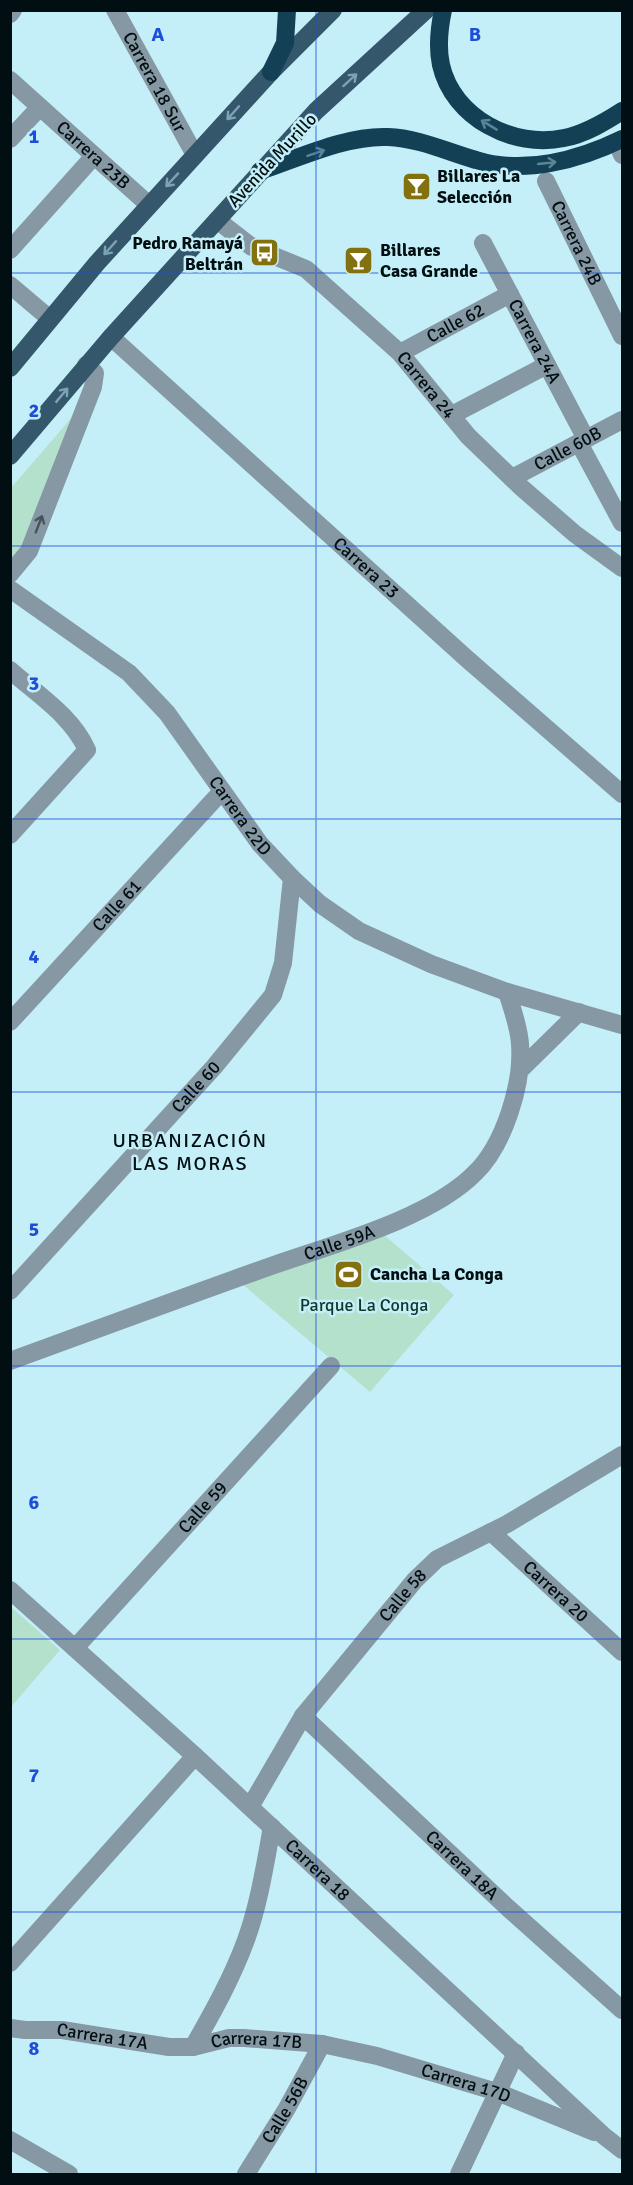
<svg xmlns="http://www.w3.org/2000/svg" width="633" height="2185" font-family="Signika,sans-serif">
	<rect width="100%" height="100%" fill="#c4eff8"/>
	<!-- green -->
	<path fill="#b4e1cc" d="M 79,409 L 21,550 L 16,557 L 11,557 L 11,488 Z
		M 383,1234 L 454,1295 L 370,1392 L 242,1284 Z
		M 11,1607 L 60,1650 L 11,1707 Z"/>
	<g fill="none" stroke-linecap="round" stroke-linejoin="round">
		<!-- minor -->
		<g stroke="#8598a3" stroke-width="18">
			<path id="s1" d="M 115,10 L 195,155"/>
			<path d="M 10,14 L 13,10"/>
			<path id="s2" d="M 10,80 L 149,205"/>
			<path d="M 10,139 L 40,107"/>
			<path d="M 620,150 L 622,155"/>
			<path id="s3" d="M 546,181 L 622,336"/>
			<path id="s4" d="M 217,220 L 252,247 L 306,269 L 400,353 L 468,436 L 522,488 L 575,534 L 622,568"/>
			<path id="s5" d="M 483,243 L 586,439"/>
			<path d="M 10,250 L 94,156"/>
			<path d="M 10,285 L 49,318"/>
			<path id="s6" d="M 111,337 L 466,658 L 622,794"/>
			<path id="s7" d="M 400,353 L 510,294"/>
			<path d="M 452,415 L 547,365"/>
			<path d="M 579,443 L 622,523"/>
			<path id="s8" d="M 512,478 L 622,420"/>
			<path d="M 10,574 L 29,551 L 93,387 L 95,373 L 86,365"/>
			<path id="s9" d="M 10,589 L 129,673 L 167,713 L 260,844 L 292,878 L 320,904 L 359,931 L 431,964 L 507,992 L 622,1025"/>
			<path d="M 10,670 C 38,695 72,716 87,750 L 10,835"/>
			<path id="s10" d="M 10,1022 L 222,791"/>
			<path d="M 520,1070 L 579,1012"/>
			<path id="s11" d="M 10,1291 L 214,1067 L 273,995 L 283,963 L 292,878"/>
			<path id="s12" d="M 10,1361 C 98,1329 186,1296 274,1265 C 334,1244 431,1218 475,1173 C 504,1145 523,1084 520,1044 C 519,1027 512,1008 507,992"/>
			<path id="s13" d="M 491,1532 L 622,1652"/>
			<path id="s14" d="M 10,1590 L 195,1756 L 604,2136 L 622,2150"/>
			<path id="s15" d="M 75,1648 L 331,1366"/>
			<path id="s16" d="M 303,1716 L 508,1908 L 622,2010"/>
			<path id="s17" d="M 250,1807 L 303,1716 L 415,1580 L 437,1559 L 507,1524 L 622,1455"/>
			<path d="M 10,1963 L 195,1756"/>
			<path id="s18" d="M 10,2028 L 25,2030 L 62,2030 L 169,2047 L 193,2047 L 229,2038 L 244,2038 L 322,2044 L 377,2056 L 497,2092 L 594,2132"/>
			<path d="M 193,2047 C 213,2012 232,1978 246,1940 C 259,1904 265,1865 272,1827"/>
			<path d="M 10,2140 L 69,2174"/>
			<path id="s19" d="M 246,2174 L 286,2110 L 322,2044"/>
			<path d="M 459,2174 L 516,2053"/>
		</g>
		<!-- major -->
		<path stroke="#34576b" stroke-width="18" d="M 10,368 L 97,263 L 271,72 L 333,10
			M 10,456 L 111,337 L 316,111 L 426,10"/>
		<!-- highway -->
		<path stroke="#144056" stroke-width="18" d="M 443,10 C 439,29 437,47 441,65 C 453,118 514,149 564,138 C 585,134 605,122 622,111
			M 271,72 L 285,43 L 287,10
			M 260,171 C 299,158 347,135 388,137 C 418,138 448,152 476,160 C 524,175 579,160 622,139"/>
	</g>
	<!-- one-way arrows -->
	<defs><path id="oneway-shaft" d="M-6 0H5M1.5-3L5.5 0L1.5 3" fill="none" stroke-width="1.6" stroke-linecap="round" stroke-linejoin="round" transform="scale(1.5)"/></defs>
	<g stroke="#7ca3b2">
		<use href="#oneway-shaft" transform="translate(350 80) rotate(-42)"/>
		<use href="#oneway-shaft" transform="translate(233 113) rotate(132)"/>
		<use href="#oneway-shaft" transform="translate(172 180) rotate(133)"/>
		<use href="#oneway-shaft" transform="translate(110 248) rotate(132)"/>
		<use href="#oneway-shaft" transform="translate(62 395) rotate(-50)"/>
	</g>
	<g stroke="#5a8697">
		<use href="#oneway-shaft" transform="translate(489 125) rotate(-149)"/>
		<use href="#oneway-shaft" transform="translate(316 153) rotate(-19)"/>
		<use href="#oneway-shaft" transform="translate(547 163) rotate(-6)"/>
	</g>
	<use stroke="#44545a" href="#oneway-shaft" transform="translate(39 524) rotate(-69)"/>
	<!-- grid -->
	<path fill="none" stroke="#1d4ed8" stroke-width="1.5" stroke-opacity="0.55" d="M 316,10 L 316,2174M 10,273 L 622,273M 10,546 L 622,546M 10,819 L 622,819M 10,1092 L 622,1092M 10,1366 L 622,1366M 10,1639 L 622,1639M 10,1912 L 622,1912"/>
	<!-- icons -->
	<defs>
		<symbol id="bar-square" viewBox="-11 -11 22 22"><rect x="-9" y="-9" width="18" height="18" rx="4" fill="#83700f" stroke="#c4eff8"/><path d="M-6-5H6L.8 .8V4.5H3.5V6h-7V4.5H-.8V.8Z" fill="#fff"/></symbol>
		<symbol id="bus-square" viewBox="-11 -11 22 22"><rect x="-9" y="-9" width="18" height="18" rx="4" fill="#83700f" stroke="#c4eff8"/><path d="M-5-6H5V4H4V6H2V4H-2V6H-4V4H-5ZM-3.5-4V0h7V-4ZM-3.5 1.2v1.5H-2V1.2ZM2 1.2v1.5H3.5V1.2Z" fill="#fff"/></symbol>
		<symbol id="stadium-square" viewBox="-11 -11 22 22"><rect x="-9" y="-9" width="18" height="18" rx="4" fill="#83700f" stroke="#c4eff8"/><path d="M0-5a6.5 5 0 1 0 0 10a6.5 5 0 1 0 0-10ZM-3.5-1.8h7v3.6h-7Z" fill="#fff"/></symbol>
	</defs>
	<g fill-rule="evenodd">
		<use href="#bar-square" x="400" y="170" width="33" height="33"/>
		<use href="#bus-square" x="248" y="236" width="33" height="33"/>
		<use href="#bar-square" x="342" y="244" width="33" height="33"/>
		<use href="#stadium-square" x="332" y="1258" width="33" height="33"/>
	</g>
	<g text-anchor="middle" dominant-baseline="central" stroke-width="5" stroke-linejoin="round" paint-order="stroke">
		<!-- street labels -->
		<g font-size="18" fill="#020f12" stroke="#c4eff8">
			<text stroke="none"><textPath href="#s1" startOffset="82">Carrera 18 Sur</textPath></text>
			<text stroke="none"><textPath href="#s2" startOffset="112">Carrera 23B</textPath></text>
			<text transform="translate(272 160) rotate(-47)">Avenida Murillo</text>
			<text stroke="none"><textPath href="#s3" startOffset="69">Carrera 24B</textPath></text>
			<text stroke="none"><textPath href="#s7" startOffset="63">Calle 62</textPath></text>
			<text stroke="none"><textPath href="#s5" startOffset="111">Carrera 24A</textPath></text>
			<text stroke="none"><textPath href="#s4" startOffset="270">Carrera 24</textPath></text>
			<text stroke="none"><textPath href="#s8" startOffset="63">Calle 60B</textPath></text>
			<text stroke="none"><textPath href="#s6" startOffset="344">Carrera 23</textPath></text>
			<text stroke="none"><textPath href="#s9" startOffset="327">Carrera 22D</textPath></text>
			<text stroke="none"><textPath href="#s10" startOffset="158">Calle 61</textPath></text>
			<text stroke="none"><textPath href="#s11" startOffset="276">Calle 60</textPath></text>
			<text stroke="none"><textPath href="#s12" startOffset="350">Calle 59A</textPath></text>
			<text stroke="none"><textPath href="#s15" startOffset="190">Calle 59</textPath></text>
			<text stroke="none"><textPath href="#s13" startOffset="88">Carrera 20</textPath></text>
			<text stroke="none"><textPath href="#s17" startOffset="262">Calle 58</textPath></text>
			<text stroke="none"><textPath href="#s16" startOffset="218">Carrera 18A</textPath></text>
			<text stroke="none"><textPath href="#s14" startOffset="416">Carrera 18</textPath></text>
			<text stroke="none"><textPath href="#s18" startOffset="93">Carrera 17A</textPath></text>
			<text stroke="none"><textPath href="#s18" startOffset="249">Carrera 17B</textPath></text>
			<text stroke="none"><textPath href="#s18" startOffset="464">Carrera 17D</textPath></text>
			<text stroke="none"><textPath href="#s19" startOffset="75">Calle 56B</textPath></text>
		</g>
		<!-- poi labels -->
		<g font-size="18" font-weight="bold" fill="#020f12" stroke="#c4eff8" text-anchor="start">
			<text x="437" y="176">Billares La<tspan x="437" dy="21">Selección</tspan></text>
			<text x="243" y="243" text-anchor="end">Pedro Ramayá<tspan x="243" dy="21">Beltrán</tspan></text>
			<text x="380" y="250">Billares<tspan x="380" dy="21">Casa Grande</tspan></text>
			<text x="370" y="1274">Cancha La Conga</text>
		</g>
		<!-- park labels -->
		<g font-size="18" fill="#0d3828" stroke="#c4eff8">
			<text x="364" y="1305">Parque La Conga</text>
		</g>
		<!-- neighbourhood labels -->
		<g font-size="20" letter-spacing="1.5" fill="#020f12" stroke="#c4eff8">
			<text x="190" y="1140">URBANIZACIÓN<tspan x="190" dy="23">LAS MORAS</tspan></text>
		</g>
	</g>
	<g font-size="20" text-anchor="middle" font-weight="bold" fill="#1d4ed8" stroke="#c4eff8" stroke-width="5" stroke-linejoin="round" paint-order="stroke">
		<text x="158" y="41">A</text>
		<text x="475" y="41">B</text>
		<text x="34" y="143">1</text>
		<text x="34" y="417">2</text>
		<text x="34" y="690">3</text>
		<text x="34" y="963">4</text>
		<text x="34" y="1236">5</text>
		<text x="34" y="1509">6</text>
		<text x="34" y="1782">7</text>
		<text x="34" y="2055">8</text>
	</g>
	<!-- border -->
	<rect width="633" height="2185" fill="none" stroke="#020f12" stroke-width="24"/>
</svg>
